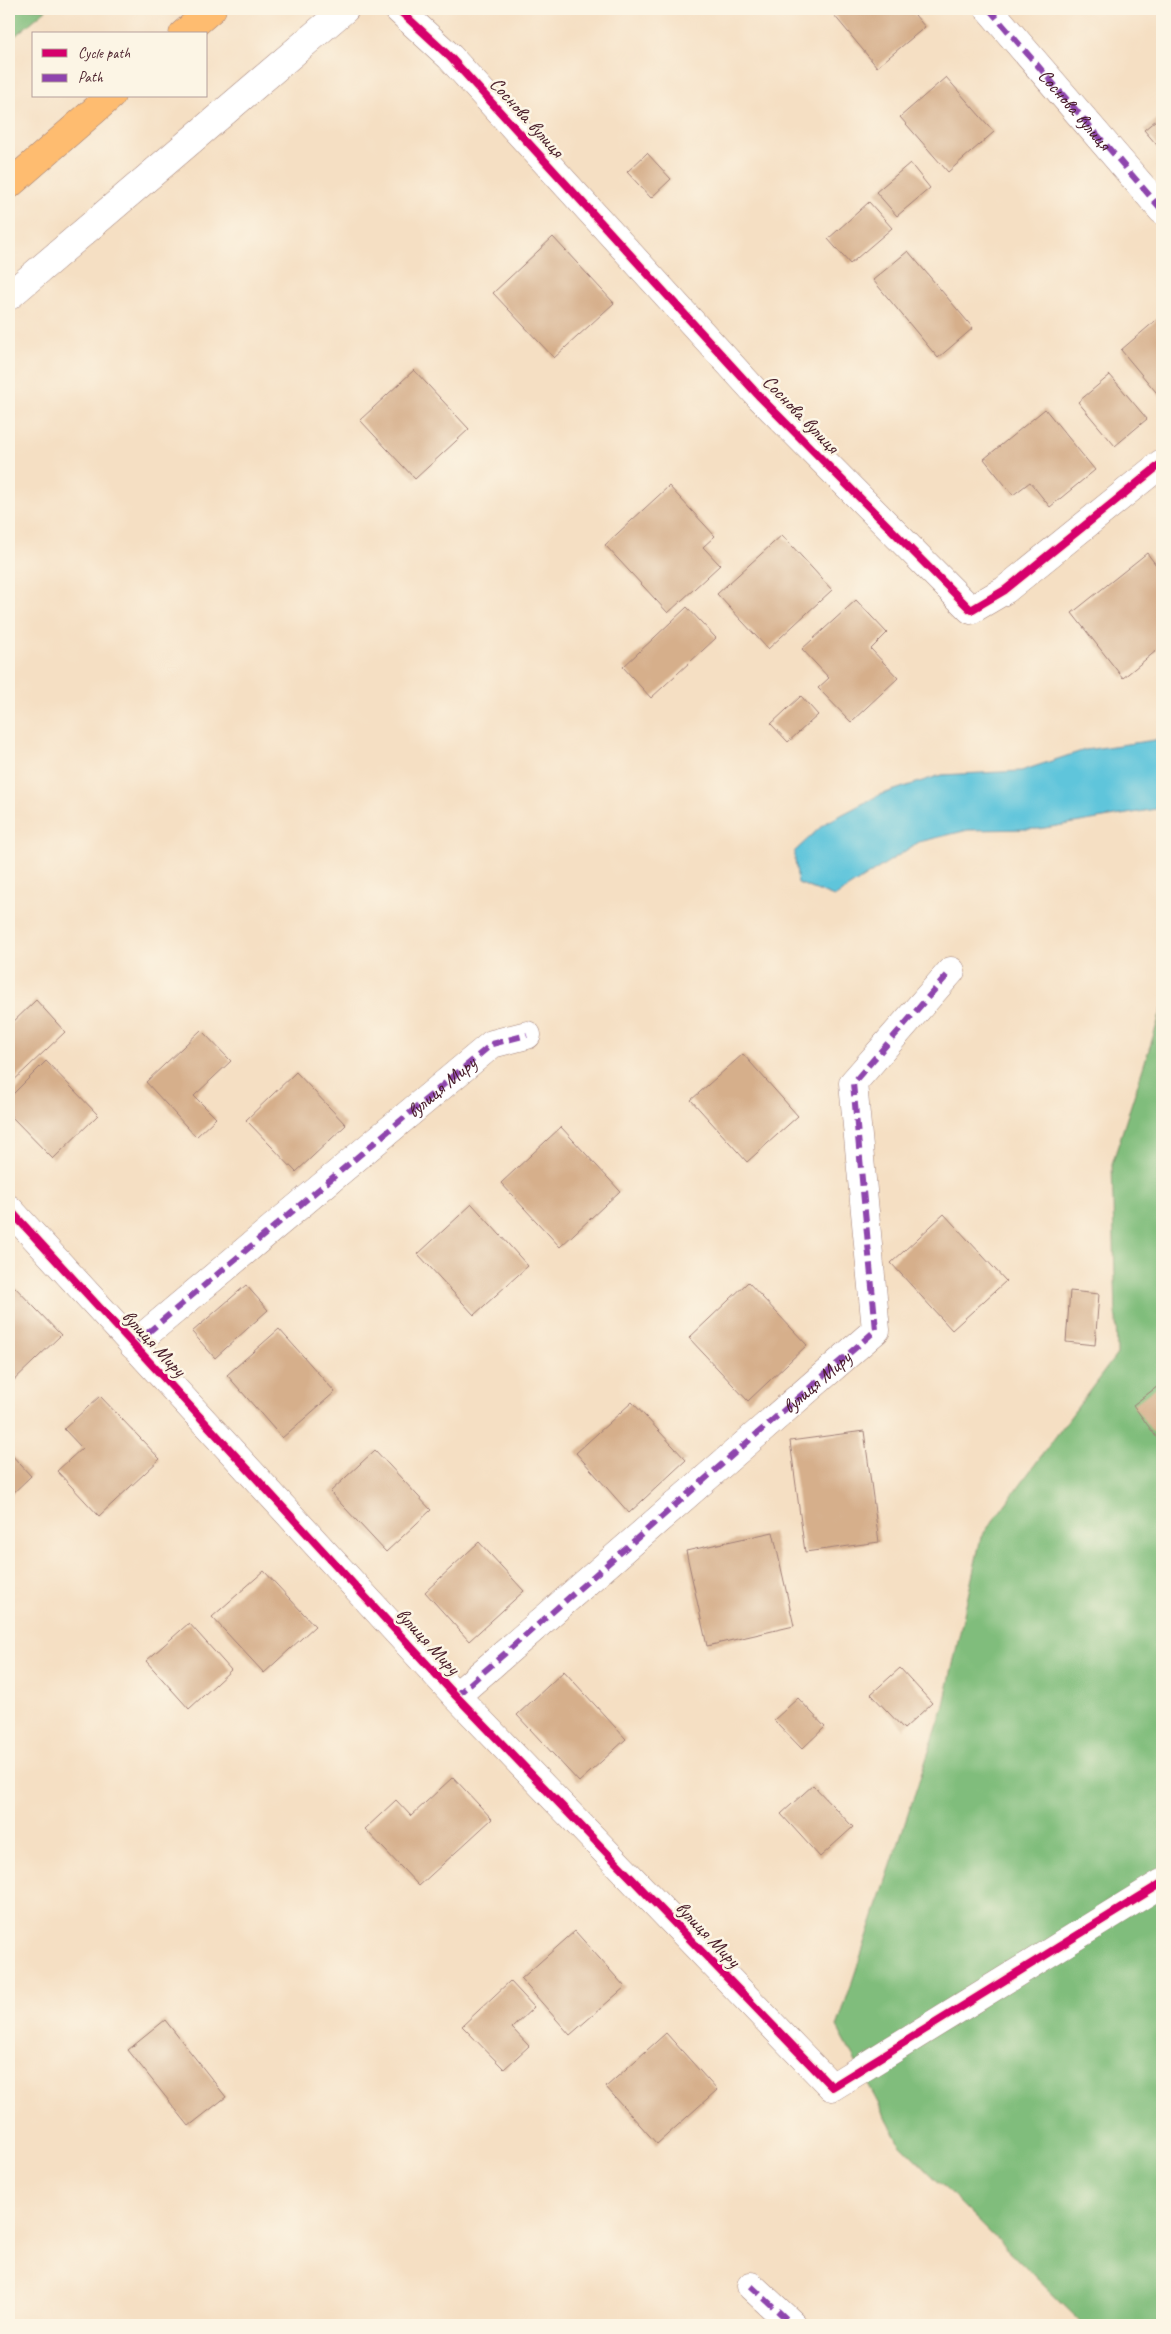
<svg xmlns="http://www.w3.org/2000/svg" width="1171" height="2334" font-family="Caveat,sans-serif">
	<rect width="100%" height="100%" fill="#fcf5e5"/>
	<filter id="ink" filterUnits="userSpaceOnUse"><feTurbulence type="fractalNoise" baseFrequency=".02" numOctaves="2"/><feDisplacementMap in="SourceGraphic" scale="10" xChannelSelector="R" yChannelSelector="G"/><feConvolveMatrix kernelMatrix="1 2 1 2 8 2 1 2 1" color-interpolation-filters="sRGB"/></filter>
	<filter id="wash" filterUnits="userSpaceOnUse"><feTurbulence type="fractalNoise" baseFrequency=".0096" numOctaves="4" result="noise"/><feDisplacementMap in="SourceGraphic" scale="20" xChannelSelector="R" yChannelSelector="G"/><feGaussianBlur stdDeviation="1.12" result="paint"/><feColorMatrix in="noise" values="0 0 0 0 0 0 0 0 0 0 0 0 0 0 0 0 0 1.4 0 .05"/><feComposite in="paint" operator="in"/></filter>
	<g filter="url(#wash)">
		<rect width="100%" height="100%" fill="#f5dfc3"/>
		<!-- forest -->
		<path fill="#80bd7c" stroke="#656e54" d="M 9,9 L 47,9 L 9,41 Z
			M 1162,1009 L 1162,2325 L 1084,2325 L 900,2144 L 837,2027 L 943,1709 L 981,1537 L 1117,1354 L 1112,1164 Z"/>
		<!-- water -->
		<path fill="#5ec5db" stroke="#547283" d="M 1162,739 L 1162,808 L 1039,829 L 968,830 L 919,842 L 834,897 L 798,883 L 794,852 L 824,824 L 879,795 L 941,775 L 1021,771 L 1085,750 Z"/>
		<g id="blocks">
			<!-- building -->
			<path fill="#d6af8b" d="M 829,9 L 910,9 L 925,27 L 877,67 Z
				M 946,77 L 994,132 L 948,172 L 900,117 Z
				M 1162,115 L 1162,151 L 1144,130 Z
				M 647,153 L 671,179 L 651,198 L 627,172 Z
				M 910,163 L 930,188 L 897,216 L 876,192 Z
				M 869,202 L 892,228 L 850,264 L 828,239 Z
				M 553,237 L 614,303 L 554,358 L 493,293 Z
				M 908,251 L 973,328 L 938,358 L 873,280 Z
				M 1162,315 L 1162,397 L 1161,398 L 1121,350 Z
				M 414,370 L 469,429 L 415,479 L 360,420 Z
				M 1110,375 L 1147,419 L 1115,446 L 1078,402 Z
				M 1045,409 L 1095,470 L 1050,507 L 1030,482 L 1013,495 L 984,459 Z
				M 669,486 L 715,536 L 703,547 L 720,565 L 668,613 L 605,545 Z
				M 782,535 L 832,590 L 768,649 L 717,594 Z
				M 1147,553 L 1162,573 L 1162,646 L 1123,678 L 1072,613 Z
				M 856,600 L 887,633 L 871,649 L 898,678 L 851,722 L 818,688 L 829,678 L 802,649 Z
				M 687,607 L 716,638 L 651,698 L 623,667 Z
				M 801,696 L 818,715 L 788,742 L 771,724 Z
				M 36,1000 L 65,1032 L 9,1085 L 9,1026 Z
				M 201,1030 L 231,1061 L 194,1096 L 216,1118 L 196,1137 L 146,1082 Z
				M 743,1054 L 798,1116 L 747,1162 L 691,1100 Z
				M 46,1061 L 98,1115 L 53,1159 L 9,1114 L 9,1098 Z
				M 296,1072 L 346,1125 L 296,1172 L 246,1120 Z
				M 561,1127 L 620,1191 L 560,1247 L 501,1183 Z
				M 472,1204 L 528,1266 L 474,1315 L 418,1254 Z
				M 944,1214 L 1006,1281 L 952,1330 L 891,1263 Z
				M 748,1282 L 807,1345 L 748,1401 L 689,1338 Z
				M 11,1283 L 61,1335 L 9,1385 L 9,1285 Z
				M 246,1285 L 268,1310 L 215,1358 L 192,1332 Z
				M 1070,1291 L 1099,1294 L 1095,1345 L 1066,1342 Z
				M 279,1329 L 335,1392 L 282,1438 L 227,1375 Z
				M 1162,1383 L 1162,1445 L 1133,1405 Z
				M 100,1396 L 160,1459 L 99,1516 L 57,1471 L 82,1448 L 64,1429 Z
				M 632,1402 L 686,1460 L 629,1513 L 576,1453 Z
				M 864,1431 L 879,1542 L 805,1552 L 790,1441 Z
				M 375,1450 L 431,1510 L 386,1552 L 330,1492 Z
				M 9,1452 L 31,1476 L 9,1497 Z
				M 773,1532 L 794,1626 L 707,1646 L 686,1551 Z
				M 479,1542 L 524,1591 L 469,1641 L 425,1592 Z
				M 264,1571 L 315,1626 L 264,1673 L 212,1617 Z
				M 189,1623 L 231,1670 L 189,1709 L 146,1661 Z
				M 900,1668 L 932,1703 L 904,1729 L 871,1694 Z
				M 564,1671 L 626,1739 L 579,1782 L 517,1715 Z
				M 798,1698 L 825,1727 L 802,1749 L 774,1720 Z
				M 453,1777 L 492,1819 L 419,1886 L 365,1829 L 396,1800 L 411,1816 Z
				M 813,1785 L 853,1827 L 820,1857 L 781,1814 Z
				M 575,1931 L 625,1987 L 570,2035 L 521,1979 Z
				M 510,1981 L 534,2007 L 512,2028 L 529,2046 L 504,2069 L 462,2026 Z
				M 165,2020 L 226,2097 L 189,2126 L 128,2050 Z
				M 666,2033 L 717,2090 L 657,2144 L 606,2087 Z"/>
		</g>
	</g>
	<g filter="url(#ink)">
		<use href="#blocks" fill-opacity="0" stroke="#a07f77" stroke-width="1"/>
		<g fill="none" stroke-linecap="round" stroke-linejoin="round">
			<defs>
				<g id="street">
					<path d="M 398,9 L 450,57 L 760,397 L 971,610 L 1005,590 L 1162,463"/>
					<path id="s1" d="M 989,9 L 1162,210"/>
					<path d="M 9,296 L 345,9"/>
					<path d="M 9,1209 L 456,1696 L 832,2087 L 1162,1883"/>
					<path id="s2" d="M 133,1345 L 492,1044 L 527,1035"/>
					<path id="s3" d="M 456,1696 L 876,1330 L 853,1083 L 951,971"/>
					<path d="M 751,2286 L 793,2325"/>
				</g>
				<path id="highway" d="M 183,34 L 212,9
					M 9,185 L 111,96"/>
			</defs>
			<!-- street casing -->
			<use href="#street" stroke="#a07f77" stroke-width="29"/>
			<!-- highway casing -->
			<use href="#highway" stroke="#a07f77" stroke-width="29"/>
			<!-- street -->
			<use href="#street" stroke="#fff" stroke-width="28"/>
			<!-- highway -->
			<use href="#highway" stroke="#febc70" stroke-width="28"/>
			<!-- quiet -->
			<path stroke="#8e44ad" stroke-width="6" stroke-dasharray="12 6" stroke-linecap="butt" d="M 989,9 L 1162,210
				M 133,1345 L 492,1044 L 527,1035
				M 456,1696 L 876,1330 L 853,1083 L 951,971
				M 751,2286 L 793,2325"/>
			<defs>
				<path id="cycleway" d="M 398,9 L 450,57 L 760,397 L 971,610 L 1005,590 L 1162,463
					M 9,1209 L 456,1696 L 832,2087 L 1162,1883"/>
			</defs>
			<!-- cycleway casing -->
			<use href="#cycleway" stroke="#fcf5e5" stroke-width="11"/>
			<!-- cycleway -->
			<use href="#cycleway" stroke="#d6006c" stroke-width="8"/>
		</g>
	</g>
	<g text-anchor="middle" dominant-baseline="central" stroke-width="5" stroke-linejoin="round" paint-order="stroke">
		<!-- street labels -->
		<g font-size="20" fill="#4a1f2b" stroke="#fcf5e5">
			<text stroke="none"><textPath href="#s1" startOffset="132">Соснова вулиця</textPath></text>
			<text transform="translate(527 117) rotate(48)">Соснова вулиця</text>
			<text transform="translate(801 414) rotate(46)">Соснова вулиця</text>
			<text stroke="none"><textPath href="#s2" startOffset="402">вулиця Миру</textPath></text>
			<text transform="translate(154 1343) rotate(47)">вулиця Миру</text>
			<text stroke="none"><textPath href="#s3" startOffset="478">вулиця Миру</textPath></text>
			<text transform="translate(428 1641) rotate(47)">вулиця Миру</text>
			<text transform="translate(708 1934) rotate(46)">вулиця Миру</text>
		</g>
	</g>
	<!-- margin -->
	<rect width="1171" height="2334" fill="none" stroke="#fcf5e5" stroke-width="30"/>
	<!-- legend -->
	<rect x="32" y="32" width="175" height="65" fill="#fcf5e5" stroke="#b59f9b"/>
	<rect x="42" y="49" width="25" height="8" fill="#d6006c" stroke="#b59f9b"/>
	<text x="78" y="58" font-size="15" fill="#4a1f2b">Cycle path</text>
	<rect x="42" y="74" width="25" height="8" fill="#8e44ad" stroke="#b59f9b"/>
	<text x="78" y="82" font-size="15" fill="#4a1f2b">Path</text>
</svg>
